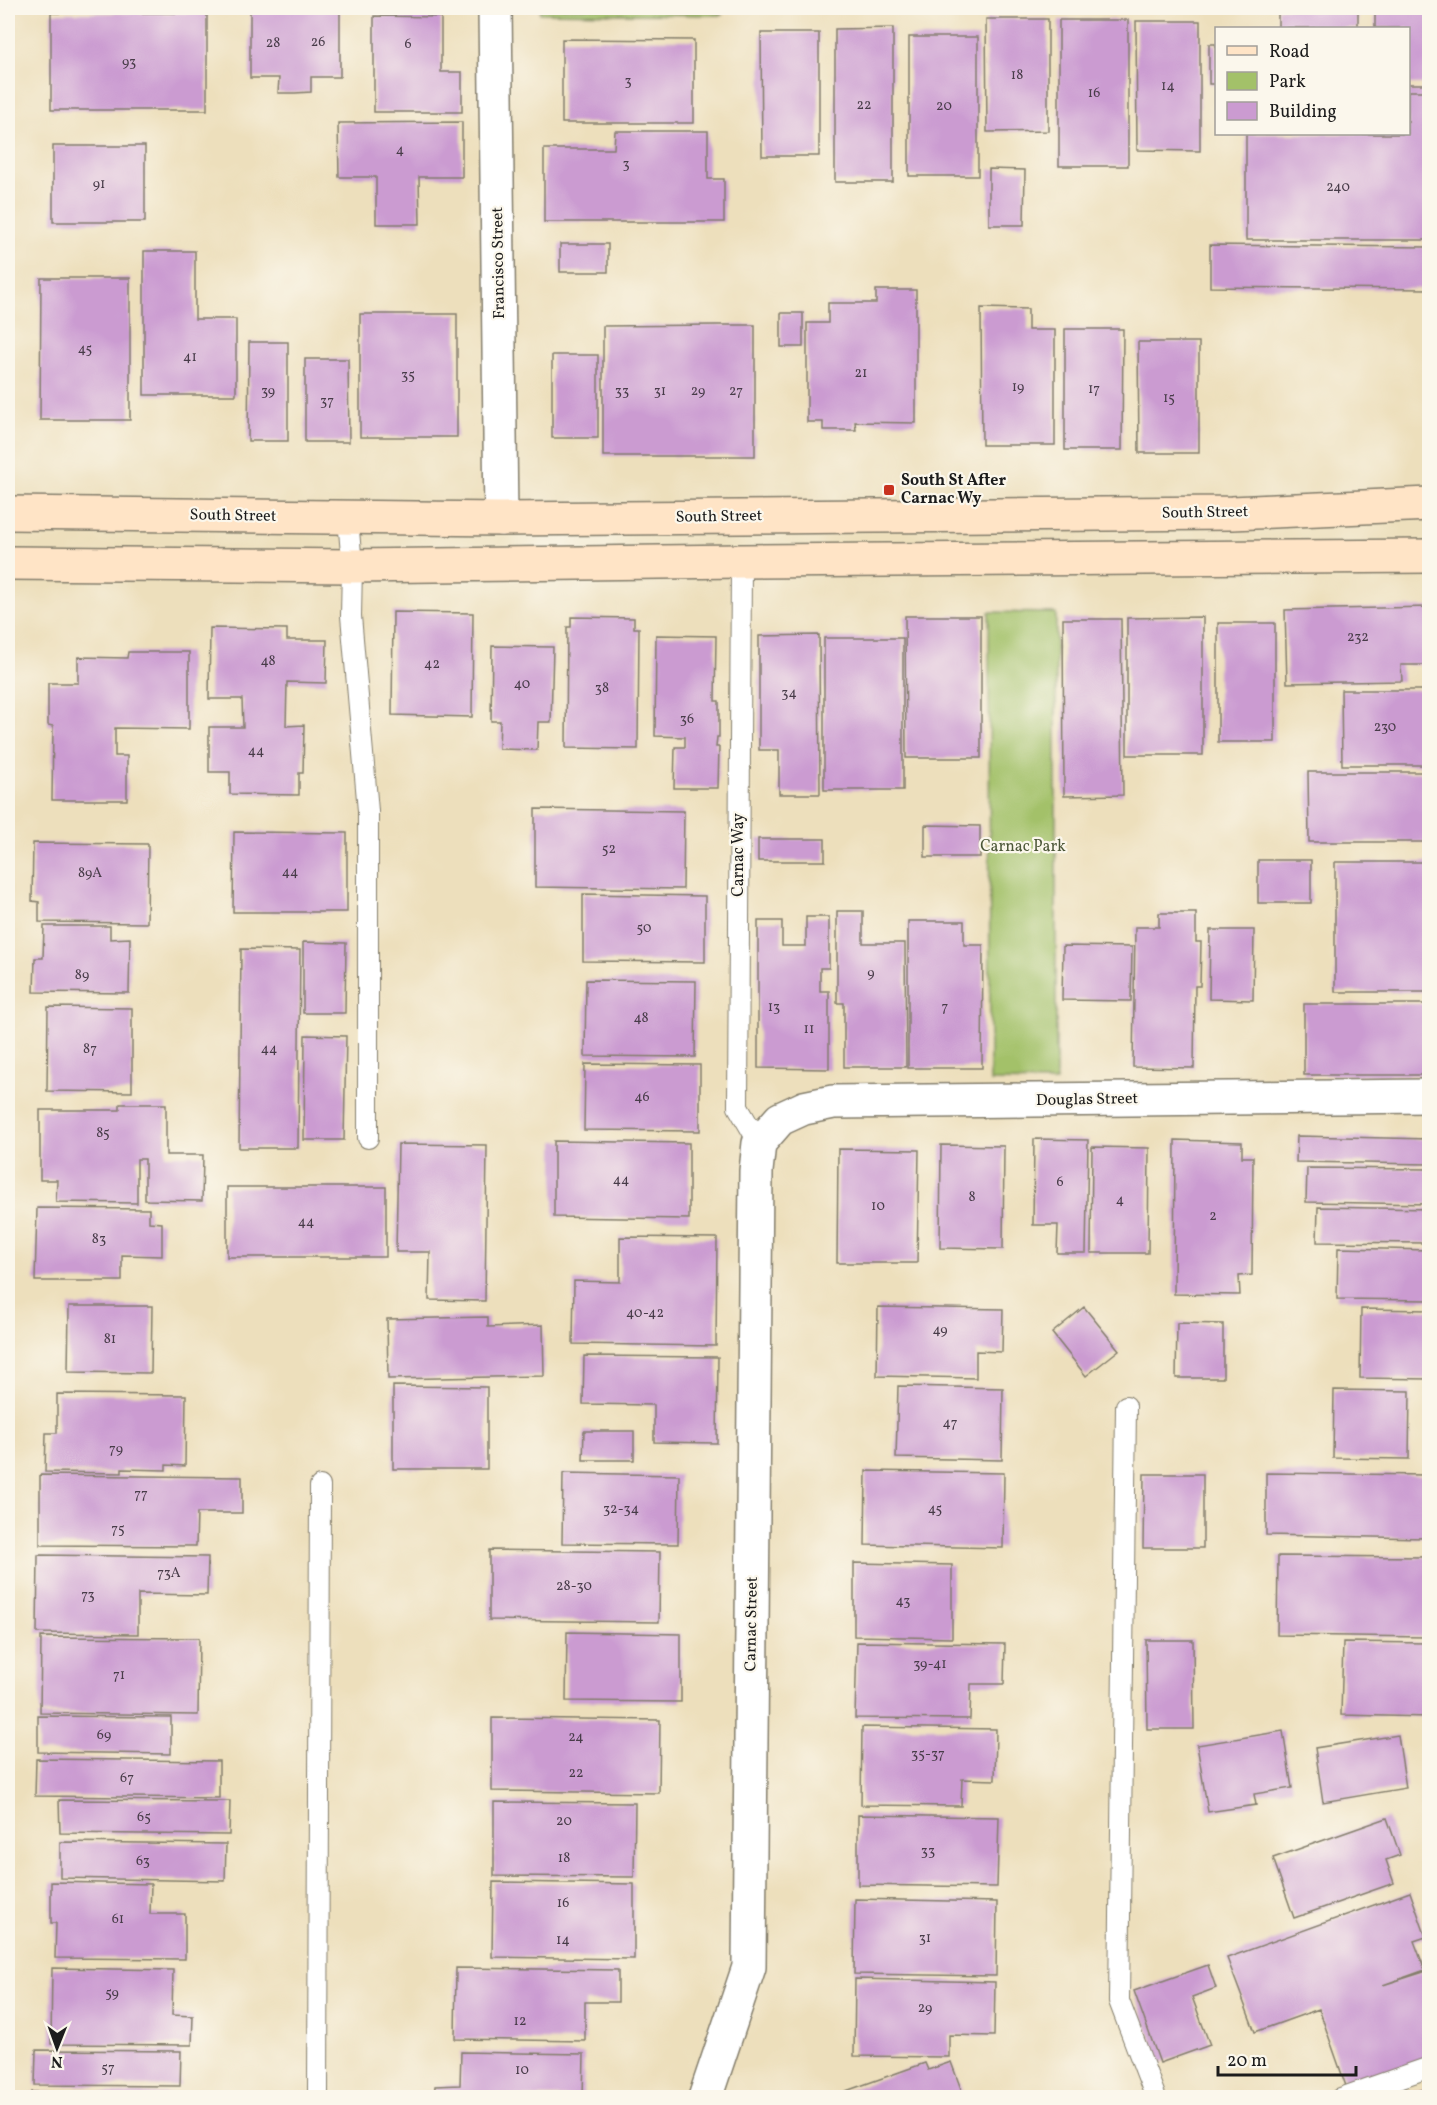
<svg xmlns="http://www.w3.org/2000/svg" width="1437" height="2105" font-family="Vollkorn,serif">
	<rect width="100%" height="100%" fill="#fbf7ec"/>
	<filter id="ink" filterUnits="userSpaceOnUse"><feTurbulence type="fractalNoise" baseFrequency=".0167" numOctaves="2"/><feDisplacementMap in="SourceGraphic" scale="12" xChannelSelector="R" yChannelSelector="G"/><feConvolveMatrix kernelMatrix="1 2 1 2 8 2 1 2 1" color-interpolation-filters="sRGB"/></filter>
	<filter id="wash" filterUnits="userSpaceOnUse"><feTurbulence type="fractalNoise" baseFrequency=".008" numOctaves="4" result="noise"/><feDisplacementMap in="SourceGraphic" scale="24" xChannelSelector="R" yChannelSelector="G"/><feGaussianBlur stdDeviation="1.35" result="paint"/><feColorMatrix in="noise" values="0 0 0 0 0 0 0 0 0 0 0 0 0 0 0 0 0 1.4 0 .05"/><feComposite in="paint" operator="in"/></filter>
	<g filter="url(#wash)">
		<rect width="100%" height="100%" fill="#eddfbc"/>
		<!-- green -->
		<path fill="#a3c169" stroke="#606e42" stroke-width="1.5" d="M 540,8 L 717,8 L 722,15 L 540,13 Z
			M 989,612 L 1056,613 L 1056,1082 L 990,1081 Z"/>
		<g id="blocks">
			<!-- building -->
			<path fill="#cb9bd1" d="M 250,8 L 340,8 L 340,77 L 311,77 L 311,92 L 295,93 L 278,93 L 279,78 L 250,78 Z
				M 1278,8 L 1358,8 L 1358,28 L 1278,28 Z
				M 1375,8 L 1430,8 L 1430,84 L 1408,84 L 1408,28 L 1375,28 Z
				M 51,13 L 207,13 L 207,110 L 51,110 Z
				M 374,16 L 441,17 L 441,72 L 462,72 L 462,112 L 374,112 Z
				M 986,19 L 1048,19 L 1048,131 L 987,132 Z
				M 1059,20 L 1128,20 L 1128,166 L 1059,166 Z
				M 1136,21 L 1200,21 L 1200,151 L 1137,150 Z
				M 893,28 L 893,182 L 835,182 L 835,29 Z
				M 761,33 L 819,33 L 819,156 L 762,156 Z
				M 909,37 L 978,37 L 978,176 L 909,176 Z
				M 562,39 L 694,40 L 694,123 L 562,123 Z
				M 1209,44 L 1216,44 L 1216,84 L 1209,84 Z
				M 1408,91 L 1430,91 L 1430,240 L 1246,240 L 1246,134 L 1408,134 Z
				M 462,122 L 462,177 L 419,177 L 420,224 L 376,224 L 376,177 L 339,177 L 338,123 Z
				M 615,131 L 708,131 L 708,179 L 724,179 L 724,222 L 544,222 L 544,149 L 614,149 Z
				M 53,146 L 145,146 L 145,222 L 53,222 Z
				M 989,169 L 1025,170 L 1024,225 L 989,225 Z
				M 560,244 L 608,244 L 608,272 L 560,272 Z
				M 1210,245 L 1430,247 L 1430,289 L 1210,287 Z
				M 144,251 L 195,251 L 195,319 L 236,319 L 236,395 L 144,395 Z
				M 41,278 L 130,278 L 130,420 L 40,420 Z
				M 876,290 L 916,290 L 916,423 L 855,422 L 856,430 L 823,430 L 823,422 L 807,422 L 807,323 L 828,323 L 828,303 L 876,303 Z
				M 981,308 L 1028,309 L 1028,330 L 1055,330 L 1055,445 L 982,445 Z
				M 781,313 L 803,313 L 803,347 L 781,347 Z
				M 360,314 L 457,314 L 457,437 L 360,437 Z
				M 717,325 L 755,325 L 755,456 L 603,456 L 603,326 Z
				M 1065,329 L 1123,329 L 1122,450 L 1065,450 Z
				M 249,342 L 288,342 L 288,441 L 248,441 Z
				M 1138,342 L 1199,342 L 1199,453 L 1139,453 Z
				M 552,355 L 598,355 L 598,438 L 552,438 Z
				M 305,359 L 348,359 L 349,442 L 305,442 Z
				M 1430,607 L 1430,665 L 1401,665 L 1402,681 L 1287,683 L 1285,610 Z
				M 393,612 L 473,613 L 472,717 L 392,715 Z
				M 905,616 L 981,616 L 981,758 L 906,758 Z
				M 571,617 L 634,618 L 634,628 L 639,628 L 638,749 L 566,748 L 567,627 L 571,627 Z
				M 1203,617 L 1203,755 L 1127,755 L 1127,618 Z
				M 1063,619 L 1121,619 L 1123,795 L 1064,796 Z
				M 1218,623 L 1275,623 L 1275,742 L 1218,742 Z
				M 210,628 L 287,629 L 287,640 L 327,640 L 326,683 L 287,682 L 286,726 L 304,725 L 303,773 L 299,773 L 299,795 L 230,794 L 230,772 L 209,772 L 209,727 L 243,727 L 242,699 L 209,699 Z
				M 656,635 L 716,636 L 715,701 L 719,701 L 719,737 L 717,737 L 716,747 L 719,747 L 718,788 L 674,788 L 675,747 L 685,747 L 685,737 L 655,736 Z
				M 819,635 L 820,794 L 779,794 L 779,750 L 759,750 L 759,636 Z
				M 824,638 L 903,638 L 903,790 L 824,790 Z
				M 492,646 L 553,647 L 551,722 L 538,722 L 537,750 L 499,749 L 500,721 L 491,721 Z
				M 128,652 L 189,652 L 189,729 L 115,728 L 115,756 L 127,756 L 127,800 L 52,800 L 53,726 L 48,725 L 48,683 L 78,683 L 78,657 L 127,658 Z
				M 1341,690 L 1430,690 L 1430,765 L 1342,765 Z
				M 1308,772 L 1430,772 L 1430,842 L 1309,842 Z
				M 535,809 L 684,811 L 683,889 L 535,887 Z
				M 925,825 L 980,826 L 980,857 L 925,857 Z
				M 234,832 L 347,833 L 347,912 L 233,912 Z
				M 758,839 L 825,839 L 825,861 L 758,861 Z
				M 33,843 L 148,844 L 147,923 L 39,922 L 39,902 L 32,901 Z
				M 1258,860 L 1311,860 L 1311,903 L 1258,903 Z
				M 1335,862 L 1430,862 L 1430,992 L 1335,992 Z
				M 583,894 L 705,896 L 705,962 L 583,961 Z
				M 837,911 L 863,911 L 863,943 L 905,943 L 906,1067 L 844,1067 L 844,1003 L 837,1003 Z
				M 1159,913 L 1196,913 L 1196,942 L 1201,942 L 1200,986 L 1195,986 L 1194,1068 L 1133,1067 L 1135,927 L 1159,927 Z
				M 806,917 L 829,917 L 829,968 L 820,968 L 820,991 L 829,991 L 829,1069 L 758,1068 L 758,921 L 782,921 L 782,946 L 806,946 Z
				M 908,921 L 964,921 L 964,945 L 983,945 L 982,1068 L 908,1068 Z
				M 44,926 L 110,926 L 110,939 L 130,938 L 129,993 L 34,992 L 35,958 L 43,958 Z
				M 1210,930 L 1254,930 L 1253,1000 L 1209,999 Z
				M 303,942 L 346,943 L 345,1013 L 303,1013 Z
				M 1063,946 L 1132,947 L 1131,1001 L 1062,1000 Z
				M 241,949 L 300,950 L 298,1148 L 239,1148 Z
				M 586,980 L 696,981 L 695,1057 L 585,1056 Z
				M 1304,1004 L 1430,1004 L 1430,1075 L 1304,1075 Z
				M 48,1007 L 132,1008 L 132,1092 L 47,1091 Z
				M 305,1035 L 346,1036 L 344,1140 L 304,1140 Z
				M 585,1064 L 700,1065 L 700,1131 L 584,1130 Z
				M 120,1104 L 166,1104 L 166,1155 L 203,1155 L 202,1201 L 145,1200 L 145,1159 L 137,1159 L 137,1203 L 56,1202 L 57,1180 L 40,1180 L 40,1110 L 120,1110 Z
				M 1297,1136 L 1430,1139 L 1430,1164 L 1296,1162 Z
				M 1034,1139 L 1088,1140 L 1086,1253 L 1057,1253 L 1058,1225 L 1033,1225 Z
				M 1175,1140 L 1242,1142 L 1242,1157 L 1253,1157 L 1252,1275 L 1239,1276 L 1240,1295 L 1174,1294 Z
				M 554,1141 L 689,1143 L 689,1219 L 554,1217 Z
				M 398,1144 L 487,1145 L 485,1301 L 429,1300 L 430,1252 L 396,1252 Z
				M 941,1145 L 1004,1146 L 1003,1249 L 940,1248 Z
				M 1092,1147 L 1149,1148 L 1148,1253 L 1091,1253 Z
				M 838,1149 L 919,1150 L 917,1263 L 837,1263 Z
				M 1307,1168 L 1430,1169 L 1430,1204 L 1306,1202 Z
				M 227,1187 L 386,1187 L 386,1257 L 227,1257 Z
				M 1318,1207 L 1430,1209 L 1430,1243 L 1317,1242 Z
				M 37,1208 L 149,1209 L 149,1222 L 162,1223 L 162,1256 L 122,1255 L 122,1281 L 35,1281 Z
				M 620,1237 L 717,1238 L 716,1346 L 573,1344 L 574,1281 L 620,1282 Z
				M 1338,1248 L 1430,1250 L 1430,1300 L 1337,1299 Z
				M 69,1306 L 152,1306 L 151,1373 L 68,1372 Z
				M 878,1307 L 1003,1309 L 1002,1352 L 976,1351 L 976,1378 L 877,1376 Z
				M 1084,1307 L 1119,1350 L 1086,1376 L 1052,1333 Z
				M 1361,1309 L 1430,1310 L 1430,1379 L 1360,1378 Z
				M 488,1317 L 488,1327 L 543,1325 L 544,1376 L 388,1379 L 387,1319 Z
				M 1177,1323 L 1223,1324 L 1223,1378 L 1176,1378 Z
				M 584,1356 L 718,1357 L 717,1443 L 654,1442 L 654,1405 L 583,1404 Z
				M 393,1386 L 487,1387 L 487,1469 L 393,1469 Z
				M 898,1386 L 1003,1388 L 1002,1460 L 896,1458 Z
				M 1334,1390 L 1410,1391 L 1409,1459 L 1333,1458 Z
				M 57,1394 L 186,1395 L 185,1466 L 166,1465 L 166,1470 L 122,1469 L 122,1473 L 45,1472 L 46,1433 L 57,1433 Z
				M 584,1431 L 634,1431 L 634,1460 L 583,1460 Z
				M 866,1471 L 1004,1473 L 1003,1548 L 865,1545 Z
				M 563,1473 L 679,1475 L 678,1544 L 562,1543 Z
				M 1266,1473 L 1427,1475 L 1426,1538 L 1266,1535 Z
				M 1144,1474 L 1203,1474 L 1203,1548 L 1143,1548 Z
				M 40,1475 L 242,1477 L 242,1513 L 197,1513 L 196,1546 L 40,1545 Z
				M 489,1550 L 660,1552 L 659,1622 L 489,1620 Z
				M 38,1555 L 208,1557 L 207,1595 L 138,1594 L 138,1634 L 37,1633 Z
				M 1278,1556 L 1429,1557 L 1427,1637 L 1277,1635 Z
				M 854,1563 L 952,1565 L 952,1638 L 854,1636 Z
				M 567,1632 L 681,1634 L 681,1702 L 566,1701 Z
				M 41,1637 L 199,1638 L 198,1715 L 40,1713 Z
				M 1146,1640 L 1193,1640 L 1194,1729 L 1147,1729 Z
				M 857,1642 L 1005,1644 L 1004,1684 L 971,1684 L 970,1719 L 855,1718 Z
				M 1343,1642 L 1430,1643 L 1430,1717 L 1341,1715 Z
				M 38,1716 L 171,1717 L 171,1754 L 38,1752 Z
				M 492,1718 L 660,1720 L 659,1793 L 492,1791 Z
				M 862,1727 L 996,1729 L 995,1780 L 962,1779 L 961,1806 L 861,1805 Z
				M 1283,1731 L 1292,1788 L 1254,1794 L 1256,1805 L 1208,1812 L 1197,1745 Z
				M 1398,1735 L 1406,1788 L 1323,1802 L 1315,1748 Z
				M 36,1759 L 219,1761 L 219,1798 L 35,1796 Z
				M 59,1800 L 230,1801 L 229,1835 L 60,1833 Z
				M 494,1802 L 635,1803 L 634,1877 L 494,1876 Z
				M 858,1815 L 999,1817 L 997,1887 L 858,1885 Z
				M 1387,1818 L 1400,1855 L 1386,1860 L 1394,1883 L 1294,1918 L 1273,1858 Z
				M 60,1842 L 226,1844 L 225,1881 L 60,1878 Z
				M 51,1882 L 151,1884 L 150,1914 L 185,1914 L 185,1959 L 55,1958 L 56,1923 L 51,1923 Z
				M 493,1882 L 634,1884 L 634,1959 L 492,1957 Z
				M 1410,1892 L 1426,1937 L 1414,1941 L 1425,1970 L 1383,1985 L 1430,1970 L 1430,2060 L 1347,2089 L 1319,2009 L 1255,2032 L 1227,1958 Z
				M 855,1899 L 997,1902 L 996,1976 L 854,1974 Z
				M 1208,1965 L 1216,1988 L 1192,1997 L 1210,2045 L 1160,2063 L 1134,1991 Z
				M 52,1968 L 173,1970 L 172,2015 L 193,2016 L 192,2045 L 51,2044 Z
				M 456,1968 L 618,1970 L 618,2002 L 585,2002 L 585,2041 L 455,2039 Z
				M 855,1979 L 995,1982 L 994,2036 L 949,2035 L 949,2057 L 854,2056 Z
				M 36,2050 L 181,2051 L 180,2086 L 35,2085 Z
				M 461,2052 L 584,2054 L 583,2097 L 434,2097 L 435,2086 L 460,2085 Z
				M 951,2062 L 964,2097 L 829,2097 L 925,2063 L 928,2070 Z
				M 1430,2087 L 1430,2097 L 1400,2097 Z
				M 32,2092 L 183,2094 L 183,2097 L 32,2097 Z"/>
		</g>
	</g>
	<g filter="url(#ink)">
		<use href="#blocks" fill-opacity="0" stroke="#847e6c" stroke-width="1.5"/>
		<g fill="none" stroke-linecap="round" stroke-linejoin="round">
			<defs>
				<path id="service" d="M 348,518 L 352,566 L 351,616 L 368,811 L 368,1138
					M 741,561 L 738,1107 L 759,1143
					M 1126,1406 L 1119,2001 L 1156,2098
					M 318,2098 L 320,1486
					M 1341,2098 L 1430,2067"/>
				<path id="minor" d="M 495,8 L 501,519
					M 705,2098 L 749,1967 L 756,1171 L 759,1143 L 780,1119 L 804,1108 L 833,1102 L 1430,1096"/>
				<path id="secondary" d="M 8,513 L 501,519 L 1232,513 L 1430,504
					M 8,563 L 352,566 L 741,561 L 1430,556"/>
			</defs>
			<!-- service casing -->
			<use href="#service" stroke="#847e6c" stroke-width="22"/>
			<!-- minor casing -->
			<use href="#minor" stroke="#847e6c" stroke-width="36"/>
			<!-- secondary casing -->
			<use href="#secondary" stroke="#847e6c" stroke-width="36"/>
			<!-- service -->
			<use href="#service" stroke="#fff" stroke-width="20"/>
			<!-- minor -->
			<use href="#minor" stroke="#fff" stroke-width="33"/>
			<!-- secondary -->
			<use href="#secondary" stroke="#ffe4c6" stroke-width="33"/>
		</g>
	</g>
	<!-- markers -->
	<rect fill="#c8321e" stroke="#fbf7ec" stroke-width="2" x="883" y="484" width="12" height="12" rx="3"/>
	<g text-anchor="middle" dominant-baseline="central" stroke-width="4.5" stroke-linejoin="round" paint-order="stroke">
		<!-- number labels -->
		<g font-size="14" fill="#483c49">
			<text x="318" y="42">26</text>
			<text x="273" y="43">28</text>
			<text x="408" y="44">6</text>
			<text x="129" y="62">93</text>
			<text x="1017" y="75">18</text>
			<text x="628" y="81">3</text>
			<text x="1168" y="86">14</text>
			<text x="1094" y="93">16</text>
			<text x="864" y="105">22</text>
			<text x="944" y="106">20</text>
			<text x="400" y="150">4</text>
			<text x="626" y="164">3</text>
			<text x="99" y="184">91</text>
			<text x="1338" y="187">240</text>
			<text x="85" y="349">45</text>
			<text x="190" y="357">41</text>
			<text x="861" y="373">21</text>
			<text x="408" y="375">35</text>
			<text x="1018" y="387">19</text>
			<text x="1094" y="389">17</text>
			<text x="268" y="391">39</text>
			<text x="622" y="391">33</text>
			<text x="660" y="391">31</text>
			<text x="698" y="391">29</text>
			<text x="736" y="391">27</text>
			<text x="1169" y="398">15</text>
			<text x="327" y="401">37</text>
			<text x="1358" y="637">232</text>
			<text x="268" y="661">48</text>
			<text x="432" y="664">42</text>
			<text x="522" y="684">40</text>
			<text x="602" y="688">38</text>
			<text x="789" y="693">34</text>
			<text x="687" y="719">36</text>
			<text x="1385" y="727">230</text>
			<text x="256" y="751">44</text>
			<text x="609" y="849">52</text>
			<text x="290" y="872">44</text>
			<text x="90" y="873">89A</text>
			<text x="644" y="928">50</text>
			<text x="871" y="973">9</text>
			<text x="82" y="975">89</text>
			<text x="774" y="1007">13</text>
			<text x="945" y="1007">7</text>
			<text x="641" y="1018">48</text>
			<text x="809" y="1029">11</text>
			<text x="90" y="1049">87</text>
			<text x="269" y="1049">44</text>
			<text x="642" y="1097">46</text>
			<text x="103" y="1133">85</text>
			<text x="621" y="1180">44</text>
			<text x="1060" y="1182">6</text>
			<text x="972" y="1197">8</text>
			<text x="1120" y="1200">4</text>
			<text x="878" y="1206">10</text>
			<text x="1213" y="1216">2</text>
			<text x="306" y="1222">44</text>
			<text x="99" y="1239">83</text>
			<text x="645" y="1313">40-42</text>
			<text x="940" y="1330">49</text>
			<text x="110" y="1339">81</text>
			<text x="950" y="1423">47</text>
			<text x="116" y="1449">79</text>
			<text x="141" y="1494">77</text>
			<text x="621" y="1509">32-34</text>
			<text x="935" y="1509">45</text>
			<text x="118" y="1529">75</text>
			<text x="169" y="1573">73A</text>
			<text x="574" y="1586">28-30</text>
			<text x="88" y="1595">73</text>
			<text x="903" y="1601">43</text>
			<text x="930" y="1664">39-41</text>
			<text x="119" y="1675">71</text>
			<text x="104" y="1735">69</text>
			<text x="576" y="1737">24</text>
			<text x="928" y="1754">35-37</text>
			<text x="576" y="1773">22</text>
			<text x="127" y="1778">67</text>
			<text x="144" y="1817">65</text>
			<text x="564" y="1821">20</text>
			<text x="928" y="1851">33</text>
			<text x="564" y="1858">18</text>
			<text x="143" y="1861">63</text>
			<text x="563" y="1903">16</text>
			<text x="118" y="1919">61</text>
			<text x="925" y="1938">31</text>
			<text x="563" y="1940">14</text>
			<text x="112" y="1993">59</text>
			<text x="925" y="2008">29</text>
			<text x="520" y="2021">12</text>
			<text x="108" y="2068">57</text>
			<text x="522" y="2070">10</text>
		</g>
		<!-- street labels -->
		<g font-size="16" fill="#1c1c1c" stroke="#fbf7ec">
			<text transform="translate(499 263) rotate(-91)">Francisco Street</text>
			<text transform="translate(1205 513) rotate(-1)">South Street</text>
			<text transform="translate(233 516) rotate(1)">South Street</text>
			<text transform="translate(719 517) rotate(-1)">South Street</text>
			<text transform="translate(739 855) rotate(-90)">Carnac Way</text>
			<text transform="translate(1087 1100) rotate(-1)">Douglas Street</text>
			<text transform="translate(752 1624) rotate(-89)">Carnac Street</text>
		</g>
		<!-- poi labels -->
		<g font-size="16" font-weight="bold" fill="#1c1c1c" stroke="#fbf7ec" text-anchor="start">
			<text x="901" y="481">South St After<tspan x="901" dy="18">Carnac Wy</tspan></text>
		</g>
		<!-- park labels -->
		<g font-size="16" fill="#4b5637" stroke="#fbf7ec">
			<text x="1023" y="847">Carnac Park</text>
		</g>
	</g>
	<!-- margin -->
	<rect width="1437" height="2105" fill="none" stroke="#fbf7ec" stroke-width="30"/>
	<!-- legend -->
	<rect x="1215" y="27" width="195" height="108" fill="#fbf7ec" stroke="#a29f99" stroke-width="1.5"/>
	<rect x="1227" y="46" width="30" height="9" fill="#ffe4c6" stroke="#a29f99" stroke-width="1.5"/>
	<text x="1269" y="57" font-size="18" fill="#1c1c1c">Road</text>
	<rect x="1227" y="72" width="30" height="18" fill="#a3c169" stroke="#a29f99" stroke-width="1.5"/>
	<text x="1269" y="87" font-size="18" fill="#1c1c1c">Park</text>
	<rect x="1227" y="102" width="30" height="18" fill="#cb9bd1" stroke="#a29f99" stroke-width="1.5"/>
	<text x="1269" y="117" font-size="18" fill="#1c1c1c">Building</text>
	<!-- north arrow -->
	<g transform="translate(57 2048) rotate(181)" stroke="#fbf7ec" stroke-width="4.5" paint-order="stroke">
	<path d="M0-4.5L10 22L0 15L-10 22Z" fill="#1c1c1c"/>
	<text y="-9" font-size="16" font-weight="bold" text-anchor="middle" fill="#1c1c1c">N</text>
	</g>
	<!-- scale -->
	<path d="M1218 2066v9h138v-9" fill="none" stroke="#1c1c1c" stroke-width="3"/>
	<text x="1227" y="2066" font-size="18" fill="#1c1c1c" stroke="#fbf7ec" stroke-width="4.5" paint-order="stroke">20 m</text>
</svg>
